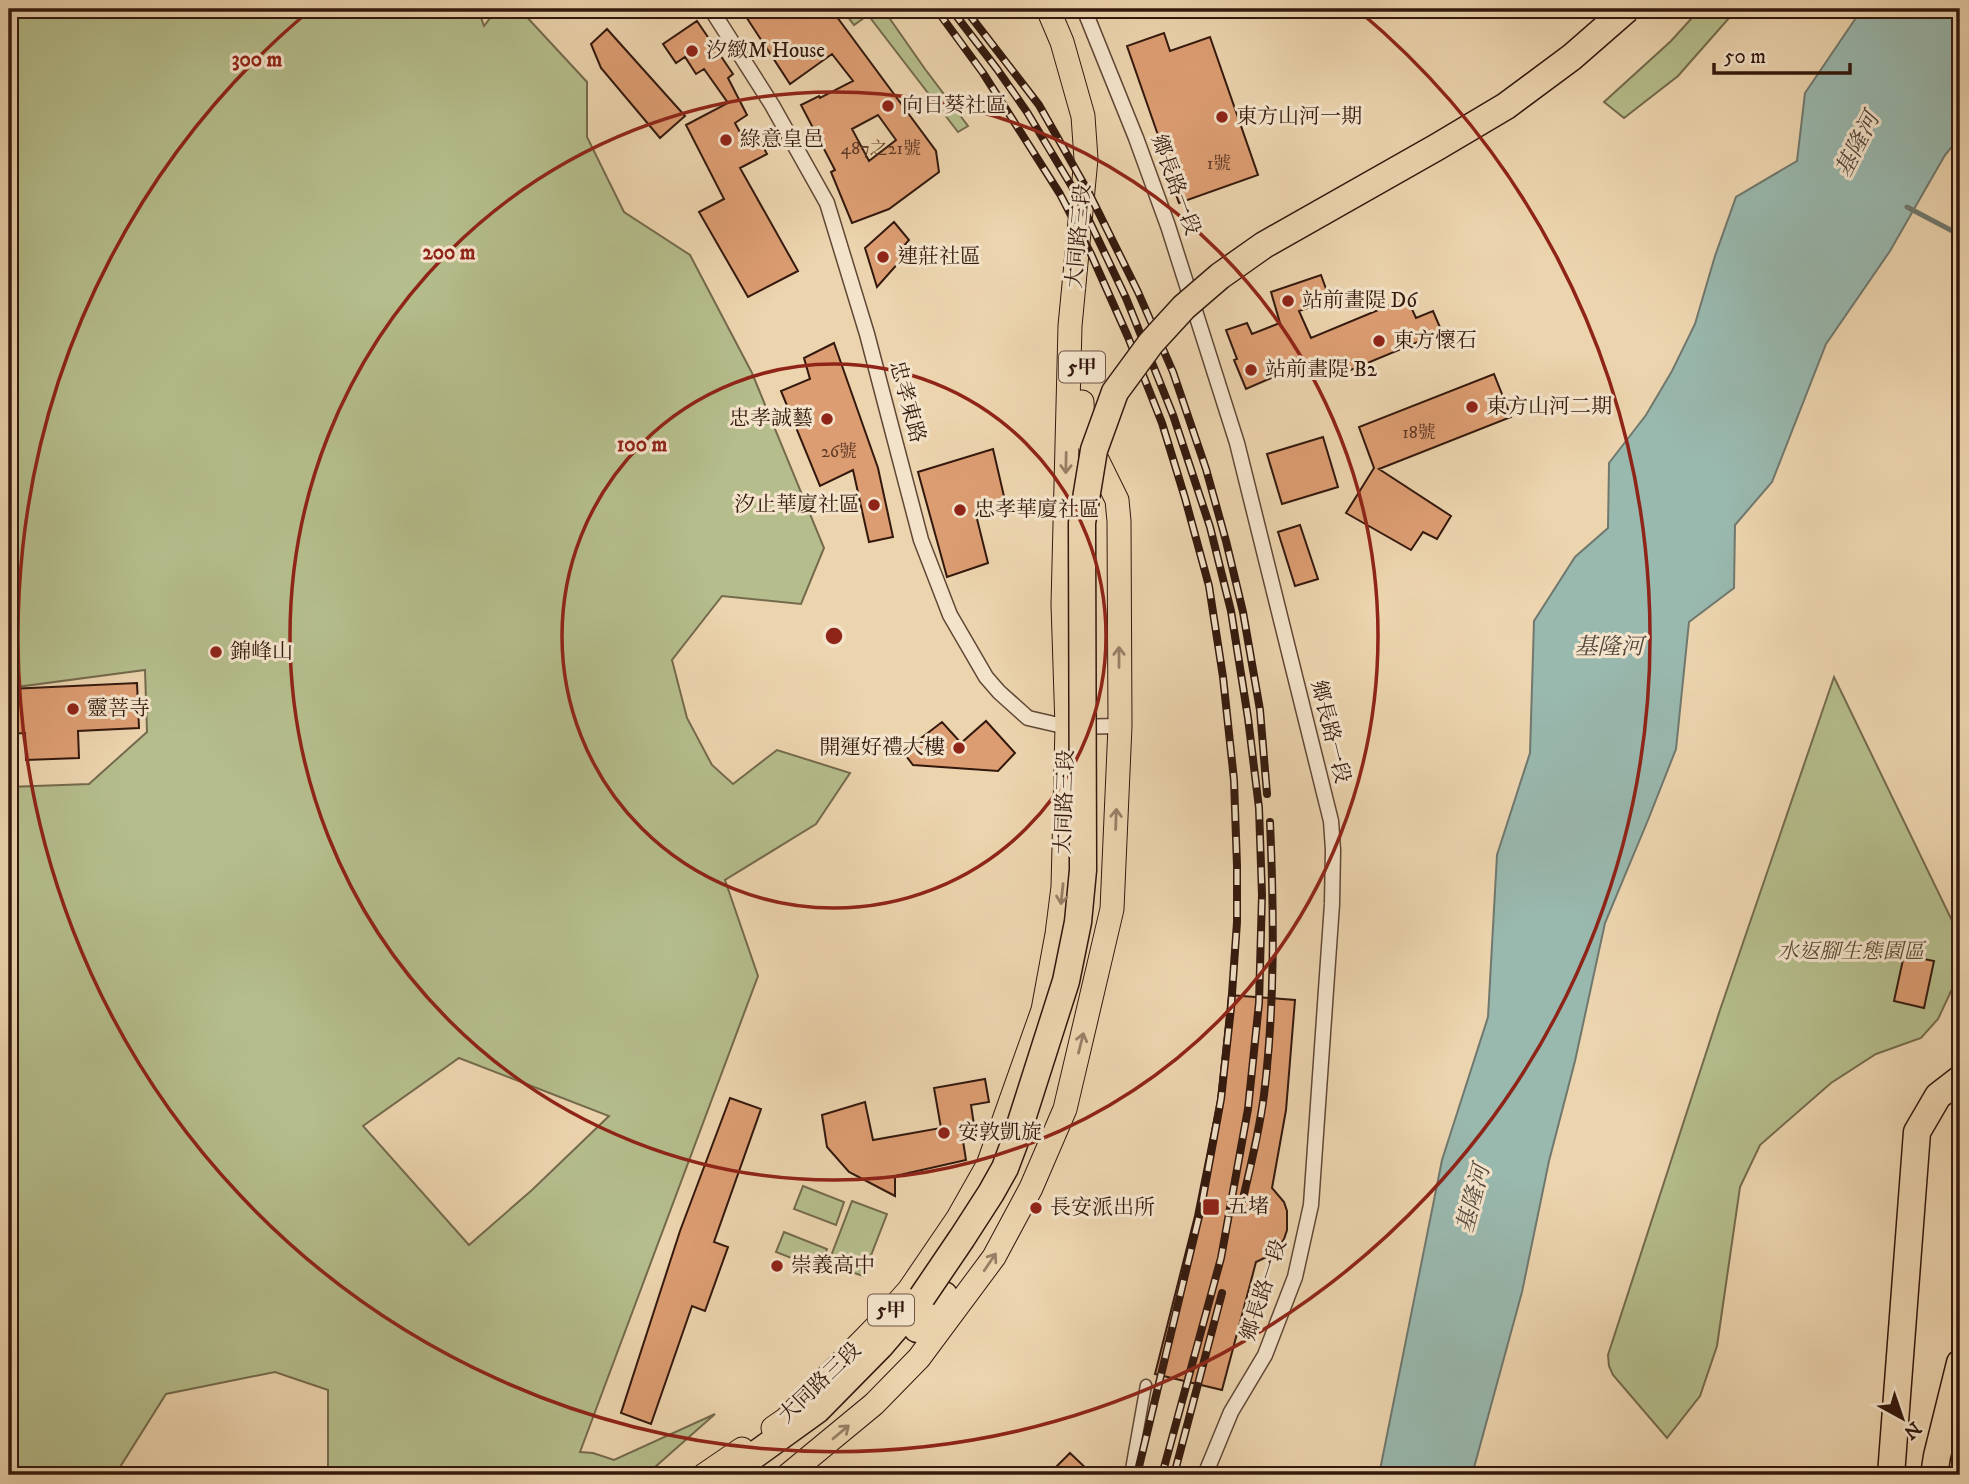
<svg xmlns="http://www.w3.org/2000/svg" width="1969" height="1484" font-family="'IM FELL DW Pica','Noto Serif TC',serif">
	<rect width="100%" height="100%" fill="#ecd4ae"/>
	<filter id="stains"><feTurbulence type="fractalNoise" baseFrequency=".00286" numOctaves="4"/><feColorMatrix values="0 0 0 0 .2 0 0 0 0 .09 0 0 0 0 .02 0 0 0 .5 -.17"/></filter>
	<radialGradient id="worn" r=".72"><stop offset=".6" stop-color="#630" stop-opacity="0"/><stop offset="1" stop-color="#630" stop-opacity=".3"/></radialGradient>
	<!-- green -->
	<path fill="#b5bd8c" stroke="#746a4c" stroke-width="2" fill-rule="evenodd" d="M 9,9 L 478,9 L 484,26 L 497,9 L 514,9 L 525,15 L 587,82 L 587,137 L 624,212 L 690,255 L 752,373 L 824,548 L 801,604 L 722,596 L 672,660 L 687,718 L 712,765 L 733,784 L 777,750 L 850,773 L 816,824 L 725,880 L 758,976 L 580,1452 L 593,1453 L 614,1460 L 715,1414 L 646,1475 L 328,1475 L 328,1390 L 275,1372 L 166,1394 L 115,1475 L 9,1475 L 9,787 L 89,784 L 147,732 L 145,670 L 9,688 ZM 459,1058 L 609,1116 L 532,1190 L 469,1245 L 363,1126 Z
		M 842,9 L 883,9 L 925,69 L 968,126 L 958,132 L 868,15 L 854,25 Z
		M 1700,9 L 1737,9 L 1678,76 L 1624,118 L 1604,102 L 1671,41 Z
		M 1834,677 L 1959,935 L 1960,972 L 1938,1019 L 1921,1038 L 1876,1054 L 1831,1083 L 1760,1145 L 1740,1187 L 1717,1346 L 1700,1396 L 1667,1438 L 1613,1375 L 1609,1366 L 1608,1355 L 1720,1010 Z
		M 803,1186 L 844,1202 L 836,1225 L 794,1209 Z
		M 852,1201 L 887,1214 L 863,1276 L 828,1264 Z
		M 784,1232 L 827,1249 L 819,1269 L 776,1252 Z"/>
	<!-- water -->
	<path fill="#99b8ae" stroke="#70786e" stroke-width="2" d="M 1862,9 L 1960,9 L 1960,137 L 1945,155 L 1890,251 L 1826,344 L 1772,482 L 1735,525 L 1734,588 L 1689,622 L 1676,749 L 1648,820 L 1605,923 L 1575,1061 L 1549,1161 L 1522,1292 L 1472,1475 L 1379,1475 L 1442,1160 L 1488,1017 L 1497,855 L 1530,753 L 1534,621 L 1575,557 L 1608,528 L 1609,463 L 1646,415 L 1672,371 L 1695,324 L 1715,256 L 1736,197 L 1797,161 L 1805,93 Z"/>
	<g fill="none" stroke-linecap="round" stroke-linejoin="round">
		<!-- stream -->
		<path stroke="#70786e" stroke-width="5" d="M 1907,207 L 1960,235"/>
	</g>
	<!-- building -->
	<path fill="#dd9d72" stroke="#33180d" stroke-width="2" fill-rule="evenodd" d="M 741,9 L 831,9 L 936,151 L 939,172 L 889,209 L 852,223 L 831,172 L 835,170 L 801,105 L 819,96 L 820,98 L 853,81 L 832,54 L 790,84 ZM 878,115 L 896,140 L 869,161 L 852,129 Z
		M 697,21 L 733,74 L 728,78 L 747,115 L 735,123 L 742,136 L 754,129 L 767,154 L 740,168 L 798,271 L 748,297 L 699,212 L 724,199 L 686,125 L 728,103 L 704,69 L 696,74 L 685,57 L 676,63 L 663,44 Z
		M 607,29 L 685,116 L 660,138 L 601,68 L 591,44 Z
		M 1164,33 L 1170,51 L 1210,37 L 1258,175 L 1179,203 L 1157,139 L 1159,138 L 1127,46 Z
		M 894,222 L 909,240 L 897,254 L 901,260 L 877,287 L 865,248 Z
		M 1321,275 L 1330,300 L 1299,311 L 1311,338 L 1407,298 L 1416,318 L 1433,311 L 1442,332 L 1334,377 L 1327,359 L 1293,372 L 1292,369 L 1246,389 L 1234,360 L 1237,359 L 1226,330 L 1247,323 L 1252,334 L 1280,323 L 1271,292 Z
		M 834,343 L 878,468 L 893,537 L 869,542 L 853,470 L 820,486 L 781,391 L 810,379 L 804,358 Z
		M 1494,374 L 1511,417 L 1379,469 L 1451,516 L 1437,539 L 1423,532 L 1411,550 L 1346,513 L 1374,468 L 1359,427 Z
		M 1323,437 L 1338,487 L 1282,504 L 1267,454 Z
		M 993,449 L 1006,505 L 976,515 L 988,563 L 947,577 L 918,472 Z
		M 1300,525 L 1318,579 L 1295,586 L 1278,532 Z
		M 137,683 L 139,728 L 78,731 L 79,758 L 26,760 L 25,733 L 9,734 L 9,689 Z
		M 986,721 L 1015,753 L 998,771 L 913,765 L 903,752 L 942,722 L 961,743 Z
		M 1904,955 L 1934,961 L 1924,1008 L 1894,1001 Z
		M 1229,995 L 1295,1000 L 1286,1110 L 1272,1188 L 1284,1202 L 1287,1211 L 1287,1230 L 1284,1239 L 1273,1254 L 1256,1262 L 1222,1390 L 1155,1374 L 1195,1216 L 1218,1101 Z
		M 985,1079 L 989,1102 L 971,1105 L 976,1138 L 963,1141 L 966,1160 L 895,1176 L 895,1196 L 849,1172 L 827,1147 L 822,1115 L 865,1102 L 873,1140 L 941,1128 L 934,1088 Z
		M 730,1098 L 761,1109 L 714,1242 L 728,1247 L 705,1311 L 692,1306 L 651,1424 L 621,1413 L 680,1231 Z
		M 1070,1453 L 1093,1475 L 1048,1475 Z"/>
	<g fill="none" stroke-linecap="round" stroke-linejoin="round">
		<defs>
			<path id="pedestrian" d="M 1130,1475 L 1146,1385"/>
			<path id="minor" d="M 711,9 L 772,105 L 827,203 L 867,334 L 921,540 L 950,615 L 986,677 L 999,692 L 1028,718 L 1067,727 L 1120,726
				M 1084,9 L 1136,138 L 1168,226 L 1237,443 L 1331,821 L 1333,850 L 1332,904 L 1311,1205 L 1295,1277 L 1265,1355 L 1231,1412 L 1205,1475"/>
			<path id="primary" d="M 773,1428 L 786,1419 L 877,1326 L 909,1290 L 958,1218 L 988,1165 L 1043,1010 L 1057,934 L 1063,887 L 1067,727 L 1063,604 L 1070,326 L 1086,159 L 1083,116 L 1062,42 L 1048,9
				M 704,1475 L 742,1449
				M 788,1475 L 874,1404 L 919,1358 L 994,1257 L 1031,1188 L 1065,1109 L 1112,909 L 1120,726 L 1119,521 L 1117,500 L 1083,431 L 1082,402"/>
			<path id="motorway" d="M 917,1329 L 944,1295
				M 727,1475 L 817,1410 L 880,1346 L 922,1297
				M 1891,1475 L 1917,1132 L 1938,1096 L 1960,1079
				M 1934,1475 L 1937,1456 L 1960,1363"/>
		</defs>
		<!-- pedestrian casing -->
		<use href="#pedestrian" stroke="#614735" stroke-width="13"/>
		<!-- minor casing -->
		<use href="#minor" stroke="#614735" stroke-width="17"/>
		<!-- primary casing -->
		<use href="#primary" stroke="#33180d" stroke-width="25"/>
		<!-- motorway casing -->
		<use href="#motorway" stroke="#33180d" stroke-width="29"/>
		<!-- pedestrian -->
		<use href="#pedestrian" stroke="#f3e3ca" stroke-width="10"/>
		<!-- minor -->
		<use href="#minor" stroke="#f3e3ca" stroke-width="14"/>
		<!-- primary -->
		<use href="#primary" stroke="#ecd4ae" stroke-width="23"/>
		<!-- motorway -->
		<use href="#motorway" stroke="#ecd4ae" stroke-width="26"/>
		<defs>
			<path id="rail" d="M 936,9 L 983,73 L 1060,194 L 1091,254 L 1128,337 L 1162,423 L 1185,498 L 1209,586 L 1223,677 L 1234,780 L 1237,866 L 1237,922 L 1231,1008 L 1221,1099 L 1201,1208 L 1137,1475
				M 951,9 L 997,69 L 1027,112 L 1077,195 L 1126,298 L 1173,415 L 1210,527 L 1231,611 L 1248,718 L 1259,808 L 1262,895 L 1259,1003 L 1248,1109 L 1221,1258 L 1162,1475
				M 965,9 L 1039,105 L 1089,193 L 1138,292 L 1173,372 L 1206,469 L 1226,541 L 1243,612 L 1260,710 L 1267,794
				M 1240,1211 C 1249,1173 1259,1134 1264,1095 C 1275,1005 1274,913 1270,822
				M 1174,1475 L 1222,1293"/>
		</defs>
		<!-- rail casing -->
		<use href="#rail" stroke="#33180d" stroke-width="8"/>
		<!-- rail -->
		<use href="#rail" stroke="#f3e3ca" stroke-width="5" stroke-dasharray="16" stroke-linecap="butt"/>
		<defs>
			<path id="motorway-bridge" d="M 922,1297 L 962,1238 L 991,1193 L 1005,1168 L 1014,1144 L 1066,981 L 1078,922 L 1083,870 L 1082,523 L 1094,450 L 1115,392 L 1151,343 L 1184,307 L 1220,276 L 1264,245 L 1437,147 L 1506,106 L 1572,57 L 1627,9"/>
		</defs>
		<!-- motorway-bridge casing -->
		<use href="#motorway-bridge" stroke="#33180d" stroke-width="29" stroke-linecap="butt"/>
		<!-- motorway-bridge -->
		<use href="#motorway-bridge" stroke="#ecd4ae" stroke-width="26"/>
	</g>
	<!-- one-way arrows -->
	<defs><path id="oneway-shaft" d="M-6 0H5M1.5-3L5.5 0L1.5 3" fill="none" stroke-width="1.6" stroke-linecap="round" stroke-linejoin="round" transform="scale(1.75)"/></defs>
	<g stroke="#997f66">
		<use href="#oneway-shaft" transform="translate(1066 463) rotate(91)"/>
		<use href="#oneway-shaft" transform="translate(1119 657) rotate(-90)"/>
		<use href="#oneway-shaft" transform="translate(1116 819) rotate(-88)"/>
		<use href="#oneway-shaft" transform="translate(1062 894) rotate(96)"/>
		<use href="#oneway-shaft" transform="translate(1081 1043) rotate(-76)"/>
		<use href="#oneway-shaft" transform="translate(990 1262) rotate(-56)"/>
		<use href="#oneway-shaft" transform="translate(841 1432) rotate(-40)"/>
	</g>
	<!-- distance rings -->
	<g fill="none" stroke="#8f2418" stroke-width="3.5">
		<circle cx="834" cy="636" r="272"/>
		<circle cx="834" cy="636" r="544"/>
		<path d="M1359 11A816 816 0 1 1 309 11"/>
	</g>
	<!-- markers -->
	<g fill="#8f2418" stroke="#f3e3ca" stroke-width="2.5">
		<circle cx="692" cy="51" r="7"/>
		<circle cx="888" cy="106" r="7"/>
		<circle cx="1222" cy="117" r="7"/>
		<circle cx="726" cy="140" r="7"/>
		<circle cx="883" cy="257" r="7"/>
		<circle cx="1288" cy="301" r="7"/>
		<circle cx="1379" cy="341" r="7"/>
		<circle cx="1251" cy="370" r="7"/>
		<circle cx="1472" cy="407" r="7"/>
		<circle cx="827" cy="419" r="7"/>
		<circle cx="874" cy="505" r="7"/>
		<circle cx="960" cy="510" r="7"/>
		<circle cx="216" cy="652" r="7"/>
		<circle cx="73" cy="709" r="7"/>
		<circle cx="959" cy="748" r="7"/>
		<circle cx="944" cy="1133" r="7"/>
		<rect x="1202" y="1198" width="18" height="18" rx="3.5"/>
		<circle cx="1036" cy="1208" r="7"/>
		<circle cx="777" cy="1266" r="7"/>
	</g>
	<g text-anchor="middle" dominant-baseline="central" stroke-width="6" stroke-linejoin="round" paint-order="stroke">
		<!-- number labels -->
		<g font-size="18" fill="#5e3926">
			<text x="881" y="149">487之21號</text>
			<text x="1219" y="164">1號</text>
			<text x="1419" y="433">18號</text>
			<text x="839" y="452">26號</text>
		</g>
		<!-- shield labels -->
		<g fill="#f3e3ca" stroke="#6d5546" stroke-width="2">
			<rect x="1059" y="351.5" width="46" height="31" rx="5"/>
			<rect x="868" y="1294.5" width="46" height="31" rx="5"/>
		</g>
		<g font-size="19" font-weight="bold" fill="#33180d">
			<text x="1082" y="367">5甲</text>
			<text x="891" y="1310">5甲</text>
		</g>
		<!-- poi labels -->
		<g font-size="21" fill="#33180d" stroke="#f3e3ca" text-anchor="start">
			<text x="706" y="51">汐緻M House</text>
			<text x="902" y="106">向日葵社區</text>
			<text x="1236" y="117">東方山河一期</text>
			<text x="740" y="140">綠意皇邑</text>
			<text x="897" y="257">連莊社區</text>
			<text x="1302" y="301">站前畫隄 D6</text>
			<text x="1393" y="341">東方懷石</text>
			<text x="1265" y="370">站前畫隄 B2</text>
			<text x="1486" y="407">東方山河二期</text>
			<text x="813" y="419" text-anchor="end">忠孝誠藝</text>
			<text x="860" y="505" text-anchor="end">汐止華廈社區</text>
			<text x="974" y="510">忠孝華廈社區</text>
			<text x="230" y="652">錦峰山</text>
			<text x="87" y="709">靈菩寺</text>
			<text x="945" y="748" text-anchor="end">開運好禮大樓</text>
			<text x="958" y="1133">安敦凱旋</text>
			<text x="1227" y="1207">五堵</text>
			<text x="1050" y="1208">長安派出所</text>
			<text x="791" y="1266">崇義高中</text>
		</g>
		<!-- street labels -->
		<g font-size="21" fill="#33180d" stroke="#f3e3ca">
			<text transform="translate(1175 185) rotate(70)">鄉長路一段</text>
			<text transform="translate(1079 236) rotate(-85)">大同路三段</text>
			<text transform="translate(907 402) rotate(75)">忠孝東路</text>
			<text transform="translate(1330 732) rotate(76)">鄉長路一段</text>
			<text transform="translate(1065 802) rotate(-88)">大同路三段</text>
			<text transform="translate(1264 1290) rotate(-72)">鄉長路一段</text>
			<text transform="translate(820 1383) rotate(-44)">大同路三段</text>
		</g>
		<!-- park labels -->
		<g font-size="21" font-style="italic" fill="#5a4a33" stroke="#f3e3ca">
			<text x="1851" y="952">水返腳生態園區</text>
		</g>
		<!-- water labels -->
		<g font-size="23" font-style="italic" fill="#52483d" stroke="#f3e3ca">
			<text transform="translate(1858 145) rotate(-63)">基隆河</text>
			<text x="1609" y="647">基隆河</text>
			<text transform="translate(1474 1199) rotate(-75)">基隆河</text>
		</g>
	</g>
	<circle cx="834" cy="636" r="10" fill="#8f2418" stroke="#f3e3ca" stroke-width="3.5"/>
	<g font-size="21" text-anchor="middle" font-weight="bold" fill="#8f2418" stroke="#f3e3ca" stroke-width="6" stroke-linejoin="round" paint-order="stroke">
		<text x="257" y="66">300 m</text>
		<text x="449" y="259">200 m</text>
		<text x="642" y="451">100 m</text>
	</g>
	<!-- margin -->
	<rect width="1969" height="1484" fill="none" stroke="#ecd4ae" stroke-width="35"/>
	<rect x="10" y="10" width="1948" height="1463" fill="none" stroke="#33180d" stroke-width="3.5"/>
	<rect x="18" y="18" width="1934" height="1449" fill="none" stroke="#33180d" stroke-width="2"/>
	<!-- north arrow -->
	<g transform="translate(1902 1418) rotate(140)" stroke="#f3e3ca" stroke-width="5" paint-order="stroke">
	<path d="M0-5L12 26L0 18L-12 26Z" fill="#33180d"/>
	<text y="-10" font-size="19" font-weight="bold" text-anchor="middle" fill="#33180d">N</text>
	</g>
	<!-- scale -->
	<path d="M1714 63v10h136v-10" fill="none" stroke="#33180d" stroke-width="3.5"/>
	<text x="1724" y="63" font-size="21" fill="#33180d" stroke="#f3e3ca" stroke-width="5" paint-order="stroke">50 m</text>
	<rect width="100%" height="100%" filter="url(#stains)"/>
	<rect width="100%" height="100%" fill="url(#worn)"/>
</svg>
